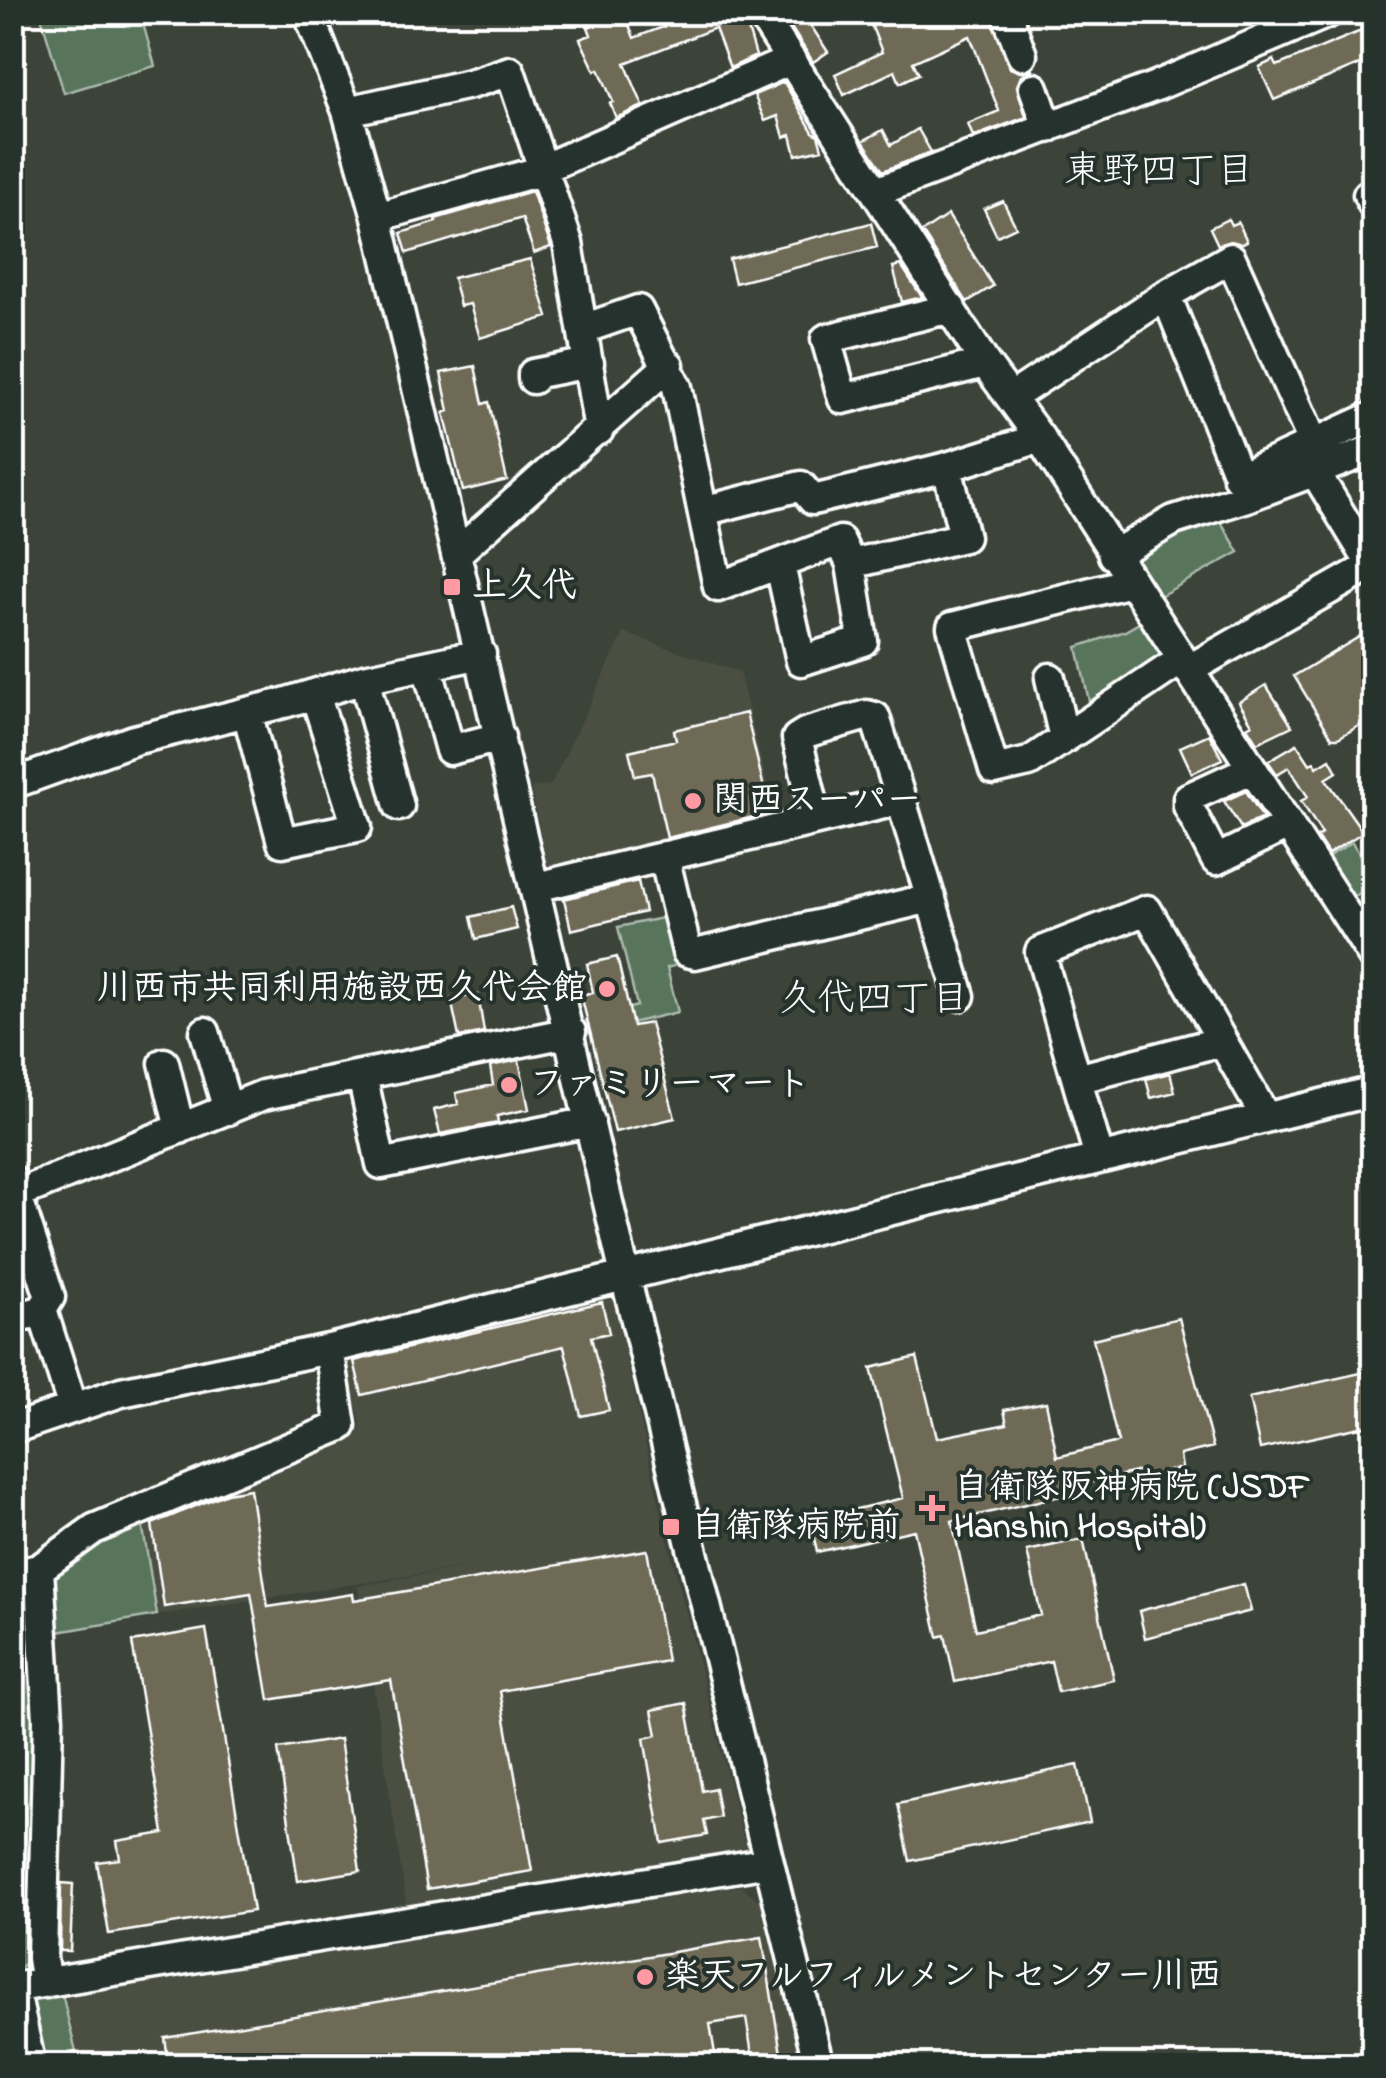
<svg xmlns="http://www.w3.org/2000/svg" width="1386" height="2078" font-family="'Indie Flower','Klee One',sans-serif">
	<rect width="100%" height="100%" fill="#3c443a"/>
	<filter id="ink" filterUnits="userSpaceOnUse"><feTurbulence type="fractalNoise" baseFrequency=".01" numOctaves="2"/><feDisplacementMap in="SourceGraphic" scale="20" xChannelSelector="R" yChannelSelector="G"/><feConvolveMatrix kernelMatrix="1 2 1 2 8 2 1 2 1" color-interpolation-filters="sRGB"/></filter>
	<g filter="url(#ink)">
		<!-- built -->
		<path fill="#4b4f43" d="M 624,633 L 739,672 L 777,824 L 559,875 L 548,868 L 531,788 L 551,785 Z
			M 611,1291 L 666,1534 L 746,1849 L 408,1914 L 358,1586 L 483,1564 L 157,1615 L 141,1516 L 349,1441 L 359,1432 L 361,1423 L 344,1359 Z
			M 741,1886 L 761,1902 L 800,2065 L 80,2065 L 64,1989 Z"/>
		<!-- green -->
		<path fill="#59755c" stroke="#acbaae" stroke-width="2.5" d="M 40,13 L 140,13 L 155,66 L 64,93 Z
			M 1221,522 L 1239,552 L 1158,597 L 1132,565 L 1137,549 Z
			M 1148,618 L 1173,656 L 1091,710 L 1077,647 L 1125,631 Z
			M 1352,842 L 1359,853 L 1369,887 L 1352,898 L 1326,858 Z
			M 667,917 L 680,964 L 667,968 L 678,1012 L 589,1033 L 586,1020 L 637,1006 L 618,927 Z
			M 141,1516 L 157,1615 L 52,1633 L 46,1580 L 113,1529 Z
			M 15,1576 L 33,1593 L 39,1735 L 31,1958 L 13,1974 L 12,1578 Z
			M 61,1989 L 79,2065 L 38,2065 L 24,1996 Z"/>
		<!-- building -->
		<path fill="#6e6a57" stroke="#fff" stroke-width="2.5" d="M 624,12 L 634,38 L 703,12 L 743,12 L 756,56 L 730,68 L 715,28 L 625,63 L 643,106 L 616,118 L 610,103 L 613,102 L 599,69 L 595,71 L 580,39 L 591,35 L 588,27 Z
			M 781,12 L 802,12 L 828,52 L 813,62 Z
			M 866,12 L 989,12 L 1010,68 L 1020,72 L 1032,69 L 1033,71 L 1021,76 L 1017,86 L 1026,117 L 973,137 L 968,124 L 999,111 L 970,36 L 913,62 L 919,74 L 900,83 L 895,71 L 844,95 L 835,74 L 882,52 Z
			M 1361,31 L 1373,59 L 1274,100 L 1259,67 L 1274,60 L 1277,66 Z
			M 784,82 L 813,132 L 818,135 L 822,149 L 796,155 L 791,135 L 784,137 L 778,116 L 765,121 L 754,95 Z
			M 918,129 L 931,152 L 883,171 L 863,141 L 883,130 L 891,145 Z
			M 532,191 L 551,247 L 534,253 L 522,218 L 407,253 L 401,233 L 436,222 L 435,219 Z
			M 1003,201 L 1016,227 L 997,236 L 984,209 Z
			M 948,215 L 993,286 L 967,302 L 922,232 Z
			M 1228,219 L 1231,225 L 1238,222 L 1247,241 L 1241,244 L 1231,241 L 1218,245 L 1210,228 Z
			M 871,223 L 877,247 L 735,283 L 729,259 Z
			M 530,259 L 548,317 L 480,338 L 470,304 L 460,306 L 453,278 Z
			M 901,265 L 922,297 L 902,302 L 893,267 Z
			M 475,366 L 483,404 L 489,402 L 507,480 L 463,491 L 444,413 L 449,411 L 441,373 Z
			M 1374,628 L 1374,717 L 1338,738 L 1332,738 L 1294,676 Z
			M 1266,685 L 1292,726 L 1257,743 L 1247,727 L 1252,724 L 1239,702 Z
			M 746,713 L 770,813 L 667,838 L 652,773 L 635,776 L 629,751 L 676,740 L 674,730 Z
			M 1209,734 L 1222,759 L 1192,773 L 1180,747 Z
			M 1297,744 L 1310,764 L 1314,762 L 1317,767 L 1330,759 L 1337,772 L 1326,779 L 1363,832 L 1328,854 L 1317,837 L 1322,834 L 1301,801 L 1308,797 L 1289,767 L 1277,774 L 1268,761 Z
			M 1246,791 L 1263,818 L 1241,828 L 1224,801 Z
			M 638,881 L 645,912 L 571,930 L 564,899 Z
			M 511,907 L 517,929 L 476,939 L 471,917 Z
			M 617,957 L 633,1026 L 650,1023 L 675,1118 L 615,1132 L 581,995 L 593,992 L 587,964 Z
			M 478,995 L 484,1032 L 459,1037 L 451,999 Z
			M 519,1060 L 529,1109 L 497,1116 L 498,1123 L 440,1134 L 434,1110 L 458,1104 L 456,1093 L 493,1085 L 490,1066 Z
			M 1170,1073 L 1175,1092 L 1151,1098 L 1146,1079 Z
			M 602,1302 L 609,1333 L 591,1337 L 609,1410 L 581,1416 L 564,1346 L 362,1395 L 354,1361 Z
			M 1179,1318 L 1213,1447 L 1180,1455 L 1182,1468 L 1145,1476 L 1144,1470 L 1058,1490 L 1060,1496 L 952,1521 L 976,1630 L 1041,1615 L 1027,1551 L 1083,1539 L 1114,1680 L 1058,1692 L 1051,1661 L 955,1682 L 945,1635 L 938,1637 L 914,1530 L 817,1552 L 810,1520 L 903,1498 L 871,1368 L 917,1357 L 937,1438 L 1007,1424 L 1004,1410 L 1046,1402 L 1057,1457 L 1118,1442 L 1093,1339 Z
			M 1374,1370 L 1374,1424 L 1260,1449 L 1249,1398 Z
			M 250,1489 L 268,1607 L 353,1594 L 354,1600 L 647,1550 L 667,1661 L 500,1691 L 532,1871 L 427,1889 L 391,1680 L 269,1700 L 251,1593 L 164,1607 L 152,1524 L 227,1493 Z
			M 1244,1584 L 1251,1611 L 1145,1638 L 1139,1611 Z
			M 206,1629 L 253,1911 L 109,1934 L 97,1862 L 120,1859 L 117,1841 L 164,1833 L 132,1642 Z
			M 686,1703 L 702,1791 L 715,1788 L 720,1817 L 704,1821 L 707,1835 L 662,1843 L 644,1738 L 657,1735 L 652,1710 Z
			M 340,1739 L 360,1871 L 298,1881 L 278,1749 Z
			M 1078,1765 L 1090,1822 L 910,1861 L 898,1804 Z
			M 61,1883 L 73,1884 L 70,1951 L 60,1951 Z
			M 762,1937 L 783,2066 L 754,2066 L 746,2018 L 710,2024 L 717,2066 L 169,2066 L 165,2038 Z"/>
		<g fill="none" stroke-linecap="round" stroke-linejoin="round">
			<defs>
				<path id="minor" d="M 308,12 L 347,111 L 377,217 L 625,1275 L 819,2066
					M 760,12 L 985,363 L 1040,438 L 1374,958
					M 1006,12 L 1022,55
					M 1034,88 L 1048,128
					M 347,111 L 470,84 L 510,71 L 568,243 L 599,430
					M 876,192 L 1156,86 L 1330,12
					M 1374,192 L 1368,195 L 1374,206
					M 377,217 L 533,173 L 791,60
					M 1166,295 L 1247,497
					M 951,308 L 826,339 L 843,399 L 985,363
					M 583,329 L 638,310 L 677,387 L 718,587 L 840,541 L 851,564 L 964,537 L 947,467 L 1040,438
					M 533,379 L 533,374 L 589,363
					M 1012,397 L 1166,295 L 1231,258 L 1314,444
					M 1315,472 L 1374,569
					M 1238,478 L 1374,416
					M 703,511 L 801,486 L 813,500 L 947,467
					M 456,554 L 669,365
					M 1113,555 L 1174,520 L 1247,497 L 1374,449
					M 780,565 L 801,661 L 863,641 L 851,564
					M 1131,582 L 952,627 L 994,770 L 1029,762 L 1181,660
					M 427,666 L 450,750 L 500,737
					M 1188,670 L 1374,564
					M 1050,678 L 1064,738
					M 364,679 L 399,806
					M 247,712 L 282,842 L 357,827 L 315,694
					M 1251,769 L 1188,798 L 1188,806 L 1216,860 L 1288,825
					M 12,784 L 134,740 L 284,703 L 364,679 L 481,654
					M 817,820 L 797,738 L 805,733 L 867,715 L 875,717 L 901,800
					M 664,856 L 687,952 L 695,954 L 931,898
					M 536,887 L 901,800 L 960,996
					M 205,1032 L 228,1110
					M 164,1063 L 180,1129
					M 362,1075 L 381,1164 L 590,1122
					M 1077,1079 L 1222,1041
					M 1099,1157 L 1040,952 L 1147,910 L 1265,1116
					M 12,1180 L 50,1297 L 42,1310 L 12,1320
					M 12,1196 L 263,1095 L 571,1032
					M 42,1310 L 73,1408
					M 12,1429 L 121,1392 L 329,1349 L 1374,1091
					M 12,1575 L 39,1569
					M 46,1983 L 42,1958 L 48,1719 L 39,1569 L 94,1529 L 341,1426 L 329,1349
					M 12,1988 L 769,1862
					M 14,1988 L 31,2066"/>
			</defs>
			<!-- minor casing -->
			<use href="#minor" stroke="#fff" stroke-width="35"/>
			<!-- minor -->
			<use href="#minor" stroke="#26332d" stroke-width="28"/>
		</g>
	</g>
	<!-- markers -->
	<g fill="#ff9aa2" stroke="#26332d" stroke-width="4">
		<rect x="442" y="577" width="20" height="20" rx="5"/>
		<circle cx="693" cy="801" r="10"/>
		<circle cx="607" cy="989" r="10"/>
		<circle cx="509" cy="1085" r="10"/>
		<path d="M927 1493h10v10h10v10h-10v10h-10v-10h-10v-10h10z"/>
		<rect x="661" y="1517" width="20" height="20" rx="5"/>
		<circle cx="645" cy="1977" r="10"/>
	</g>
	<g text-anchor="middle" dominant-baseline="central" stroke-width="8" stroke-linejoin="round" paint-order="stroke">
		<!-- poi labels -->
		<g font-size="35" font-weight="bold" fill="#fff" stroke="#26332d" text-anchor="start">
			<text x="472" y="587">上久代</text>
			<text x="713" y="801">関西スーパー</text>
			<text x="587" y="989" text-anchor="end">川西市共同利用施設西久代会館</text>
			<text x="529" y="1085">ファミリーマート</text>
			<text x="954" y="1488">自衛隊阪神病院 (JSDF<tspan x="954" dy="40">Hanshin Hospital)</tspan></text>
			<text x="691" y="1527">自衛隊病院前</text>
			<text x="665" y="1977">楽天フルフィルメントセンター川西</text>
		</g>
		<!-- neighbourhood labels -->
		<g font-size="38" fill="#fff" stroke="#26332d">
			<text x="1159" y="173">東野四丁目</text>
			<text x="874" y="1001">久代四丁目</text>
		</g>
	</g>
	<!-- margin -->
	<rect width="1386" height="2078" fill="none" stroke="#26332d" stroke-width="50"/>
	<rect x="25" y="25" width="1336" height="2028" fill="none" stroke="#fff" stroke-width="4" filter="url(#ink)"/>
</svg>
